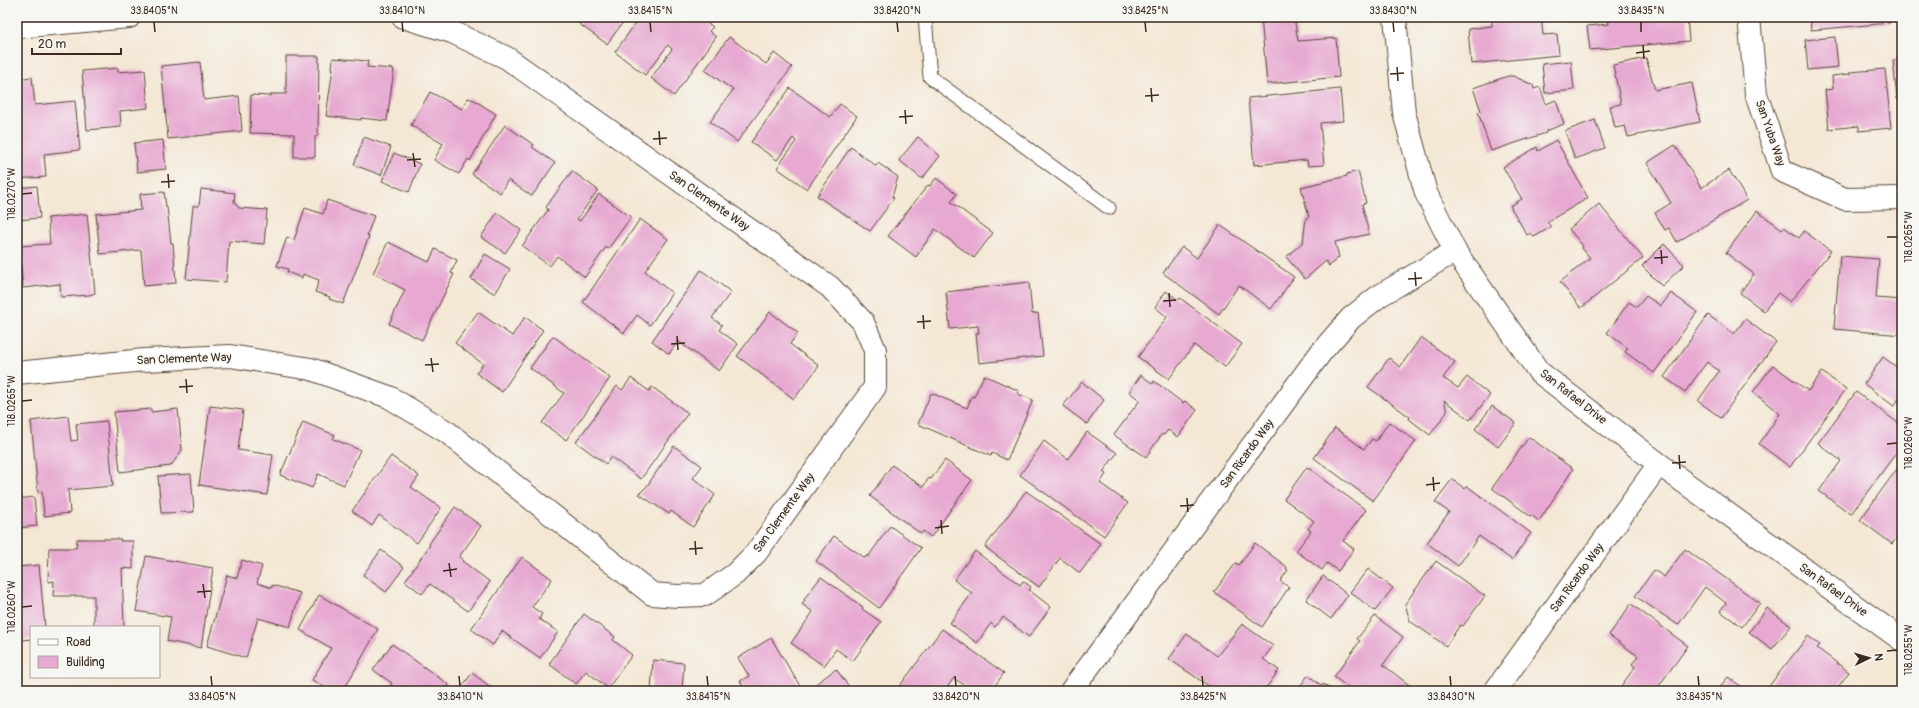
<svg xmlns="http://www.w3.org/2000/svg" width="1919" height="708" font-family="Pangolin,sans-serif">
	<rect width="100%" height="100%" fill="#f6f6f2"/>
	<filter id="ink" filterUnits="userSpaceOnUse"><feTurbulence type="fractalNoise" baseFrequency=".025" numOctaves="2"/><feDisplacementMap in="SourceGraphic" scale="8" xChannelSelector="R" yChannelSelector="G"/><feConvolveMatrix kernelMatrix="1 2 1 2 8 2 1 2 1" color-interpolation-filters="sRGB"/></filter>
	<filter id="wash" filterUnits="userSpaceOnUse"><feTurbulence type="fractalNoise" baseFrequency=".012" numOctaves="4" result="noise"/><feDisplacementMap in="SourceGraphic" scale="16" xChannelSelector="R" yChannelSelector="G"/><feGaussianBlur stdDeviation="0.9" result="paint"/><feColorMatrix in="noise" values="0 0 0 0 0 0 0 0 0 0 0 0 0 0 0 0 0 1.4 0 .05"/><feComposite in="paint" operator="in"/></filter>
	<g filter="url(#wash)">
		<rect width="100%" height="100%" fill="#f4e8d5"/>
		<g id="blocks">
			<!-- building -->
			<path fill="#e7a9d1" d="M 584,17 L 627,17 L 607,44 L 579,24 Z
				M 640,17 L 690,17 L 693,19 L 695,17 L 699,17 L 713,27 L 709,31 L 716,37 L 674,96 L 651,78 L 672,49 L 668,45 L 645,75 L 615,52 Z
				M 1261,17 L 1294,17 L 1298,41 L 1336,38 L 1339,77 L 1267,84 Z
				M 1492,17 L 1541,17 L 1543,35 L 1557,34 L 1559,55 L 1471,64 L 1468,29 L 1492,26 Z
				M 1608,17 L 1687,17 L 1689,41 L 1590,50 L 1587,26 L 1609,24 Z
				M 1810,17 L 1902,17 L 1902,18 L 1890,19 L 1890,23 L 1811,30 Z
				M 729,37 L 766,64 L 774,53 L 792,67 L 737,142 L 710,122 L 733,90 L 705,70 Z
				M 1835,37 L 1838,67 L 1808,70 L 1805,40 Z
				M 286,56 L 319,56 L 318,136 L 315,136 L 315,157 L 294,157 L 294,134 L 250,133 L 251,95 L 271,96 L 271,94 L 286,94 Z
				M 333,58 L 368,61 L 367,67 L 394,69 L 387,121 L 361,118 L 361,120 L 326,116 L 333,68 L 332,68 Z
				M 1646,58 L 1655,90 L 1692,83 L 1700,122 L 1628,137 L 1625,126 L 1615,128 L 1610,106 L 1621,104 L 1613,65 Z
				M 1893,60 L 1902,60 L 1902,98 L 1897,99 Z
				M 1571,61 L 1574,90 L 1545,93 L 1542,64 Z
				M 200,62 L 204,100 L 239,96 L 242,131 L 168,139 L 161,66 Z
				M 118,68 L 118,72 L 145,70 L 148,108 L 120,111 L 121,127 L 87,130 L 82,71 Z
				M 1885,69 L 1891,128 L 1859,131 L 1859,126 L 1829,129 L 1825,90 L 1833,89 L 1832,76 L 1850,74 L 1850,72 Z
				M 1508,76 L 1513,76 L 1533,85 L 1534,89 L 1540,87 L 1546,104 L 1556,100 L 1564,124 L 1546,131 L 1546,133 L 1491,151 L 1478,112 L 1481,111 L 1473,88 Z
				M 32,77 L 35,105 L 75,101 L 80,150 L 44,154 L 46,177 L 17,179 L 17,79 Z
				M 790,88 L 830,117 L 840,104 L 857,116 L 807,189 L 777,168 L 796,141 L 793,138 L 777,160 L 751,142 Z
				M 1340,89 L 1343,121 L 1320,123 L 1324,165 L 1308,166 L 1307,160 L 1254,165 L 1248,98 Z
				M 430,92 L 462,109 L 468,98 L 474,100 L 496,114 L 470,161 L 468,159 L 459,174 L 434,160 L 443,144 L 411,125 Z
				M 1595,120 L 1605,148 L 1575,159 L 1565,131 Z
				M 505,125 L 534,145 L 532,147 L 555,163 L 532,196 L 508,180 L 500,193 L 472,174 Z
				M 364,137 L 391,147 L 381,175 L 354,165 Z
				M 918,137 L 940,156 L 922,179 L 899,160 Z
				M 163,140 L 166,169 L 137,172 L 134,143 Z
				M 1556,140 L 1588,198 L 1547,222 L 1551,227 L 1534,237 L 1531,233 L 1527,235 L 1510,206 L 1522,199 L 1503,167 L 1537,147 L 1538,151 Z
				M 1675,145 L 1701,188 L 1729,170 L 1747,200 L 1677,242 L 1669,228 L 1665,230 L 1655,213 L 1671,203 L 1647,163 Z
				M 851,147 L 876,166 L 878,163 L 898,177 L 892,197 L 894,198 L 870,231 L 817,196 Z
				M 394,153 L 420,164 L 409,192 L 382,181 Z
				M 572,171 L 598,190 L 577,219 L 580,221 L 599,194 L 631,217 L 608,249 L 606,247 L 585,277 L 557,256 L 550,266 L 522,246 L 548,210 L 546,207 Z
				M 1358,171 L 1366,203 L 1362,204 L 1369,234 L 1335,242 L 1339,257 L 1329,266 L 1326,261 L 1305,279 L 1286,257 L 1303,242 L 1306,218 L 1309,217 L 1301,187 L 1347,176 L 1347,174 Z
				M 936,178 L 957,194 L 951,202 L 993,233 L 974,258 L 935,229 L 916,257 L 888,236 L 928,185 L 930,186 Z
				M 37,186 L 40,218 L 17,220 L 17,188 Z
				M 201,189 L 235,193 L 234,202 L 239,208 L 267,210 L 264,244 L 229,241 L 226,282 L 186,279 L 193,206 L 199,206 Z
				M 164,192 L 166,207 L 167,207 L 171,243 L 173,243 L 176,283 L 144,286 L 141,250 L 100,254 L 96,214 L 141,210 L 140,194 Z
				M 327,200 L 374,216 L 367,235 L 369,236 L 343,304 L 329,299 L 330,297 L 315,292 L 319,280 L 303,274 L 302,278 L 287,272 L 288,269 L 277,266 L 287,237 L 294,240 L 305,208 L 323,214 Z
				M 1599,204 L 1643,258 L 1581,308 L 1560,282 L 1590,258 L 1582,248 L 1583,246 L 1569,229 Z
				M 1757,211 L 1782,229 L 1784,227 L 1799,238 L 1804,231 L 1831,251 L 1790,302 L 1778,293 L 1764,311 L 1740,293 L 1754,274 L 1726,253 Z
				M 497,213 L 521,230 L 505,253 L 481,237 Z
				M 87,214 L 95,293 L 89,295 L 61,297 L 60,284 L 23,288 L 19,246 L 50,244 L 48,218 Z
				M 640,219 L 668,239 L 645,271 L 672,293 L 650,325 L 637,315 L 624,333 L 583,302 Z
				M 1220,225 L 1294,277 L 1271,309 L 1239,285 L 1219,314 L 1163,273 L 1182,247 L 1197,258 Z
				M 388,242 L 429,262 L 435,249 L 457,260 L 451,273 L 454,274 L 422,340 L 389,324 L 405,290 L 373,273 Z
				M 1664,244 L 1684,265 L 1662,286 L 1642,266 Z
				M 485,254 L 510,269 L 495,294 L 471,279 Z
				M 1840,256 L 1879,259 L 1876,298 L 1902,300 L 1902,335 L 1834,329 Z
				M 701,270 L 731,292 L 712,318 L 722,325 L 719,330 L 738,344 L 719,371 L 678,341 L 669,354 L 652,341 Z
				M 1029,282 L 1032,314 L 1038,313 L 1043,356 L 979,363 L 976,333 L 979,333 L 978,326 L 950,329 L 946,292 Z
				M 1166,291 L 1178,300 L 1180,298 L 1242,344 L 1225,367 L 1194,345 L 1169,379 L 1138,357 L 1167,317 L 1155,307 Z
				M 1671,293 L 1697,312 L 1654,373 L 1625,352 L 1628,348 L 1607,333 L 1629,302 L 1637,307 L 1646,296 L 1661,306 Z
				M 478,312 L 512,336 L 525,317 L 543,330 L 502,392 L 476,373 L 483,364 L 455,343 Z
				M 770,312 L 798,333 L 790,344 L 819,366 L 794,399 L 737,356 Z
				M 1708,315 L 1734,334 L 1745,319 L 1776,342 L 1721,418 L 1698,401 L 1719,371 L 1707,362 L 1685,392 L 1664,377 Z
				M 553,336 L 610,378 L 566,440 L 542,423 L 564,393 L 530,368 Z
				M 1421,337 L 1455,362 L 1443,378 L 1458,388 L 1467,377 L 1490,395 L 1470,420 L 1444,400 L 1447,412 L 1430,435 L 1409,419 L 1410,417 L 1368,387 L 1389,358 L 1400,367 Z
				M 1883,357 L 1902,371 L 1902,394 L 1894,406 L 1864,384 Z
				M 1773,365 L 1808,391 L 1822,372 L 1846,389 L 1790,467 L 1759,444 L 1780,414 L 1753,392 Z
				M 984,375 L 1019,391 L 1018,394 L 1033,400 L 1007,460 L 992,453 L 991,456 L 918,424 L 931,393 L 967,408 L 972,396 L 974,397 Z
				M 1141,375 L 1153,384 L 1154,381 L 1183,403 L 1185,401 L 1197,410 L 1178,437 L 1168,430 L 1164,435 L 1162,434 L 1146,457 L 1114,435 L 1140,400 L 1129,392 Z
				M 631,378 L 649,391 L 652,387 L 688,413 L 641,479 L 611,457 L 606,464 L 576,442 L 617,386 L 622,390 Z
				M 1082,382 L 1104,400 L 1087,424 L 1063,406 Z
				M 1856,392 L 1902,426 L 1902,445 L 1851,514 L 1819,491 L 1841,461 L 1818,443 Z
				M 210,406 L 243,410 L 238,450 L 273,455 L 267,495 L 199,485 Z
				M 1492,406 L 1516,423 L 1498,447 L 1475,429 Z
				M 151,409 L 151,412 L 178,409 L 182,450 L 171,466 L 120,472 L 114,412 Z
				M 68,416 L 71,441 L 78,440 L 76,424 L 107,421 L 113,486 L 68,490 L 70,513 L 44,516 L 42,491 L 38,492 L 31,421 Z
				M 303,422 L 335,435 L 333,439 L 360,450 L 344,485 L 318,474 L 312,488 L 280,475 Z
				M 1389,422 L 1416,441 L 1373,501 L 1314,458 L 1335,428 L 1364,449 L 1372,439 L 1376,441 Z
				M 1087,432 L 1117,453 L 1103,472 L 1106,474 L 1100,483 L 1128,503 L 1104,536 L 1020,475 L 1044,441 L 1068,459 Z
				M 1529,437 L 1573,469 L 1539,521 L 1531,515 L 1530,516 L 1492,488 Z
				M 674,446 L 702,466 L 693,478 L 715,495 L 693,527 L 671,511 L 669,514 L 639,494 L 647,486 Z
				M 391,456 L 419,476 L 411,487 L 441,508 L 417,543 L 379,515 L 372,526 L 352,511 Z
				M 945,460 L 972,480 L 931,537 L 923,531 L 921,534 L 870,496 L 892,465 L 923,487 L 929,478 L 931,479 Z
				M 1902,462 L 1902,531 L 1892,544 L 1860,520 Z
				M 1307,467 L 1366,510 L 1343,541 L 1354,549 L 1338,571 L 1327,563 L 1322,570 L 1296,551 L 1311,531 L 1308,529 L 1314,521 L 1284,499 Z
				M 191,474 L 194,512 L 161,513 L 158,476 Z
				M 1452,479 L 1465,489 L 1467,486 L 1531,533 L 1512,560 L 1479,536 L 1458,566 L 1427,543 L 1449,512 L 1435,502 Z
				M 1026,491 L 1101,544 L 1080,573 L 1060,558 L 1039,587 L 985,547 Z
				M 34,497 L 37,526 L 17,528 L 17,499 Z
				M 455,507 L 481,526 L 459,557 L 463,560 L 462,561 L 490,582 L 468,611 L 430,584 L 422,594 L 405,581 L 430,545 L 429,544 Z
				M 890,526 L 921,548 L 879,608 L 816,561 L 834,536 L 865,558 L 867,555 L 868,557 Z
				M 77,539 L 121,539 L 120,541 L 133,541 L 133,569 L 122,568 L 124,627 L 94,627 L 94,596 L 53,596 L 54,581 L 48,582 L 49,548 L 76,548 Z
				M 1255,543 L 1287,567 L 1286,569 L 1288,570 L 1280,581 L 1289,587 L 1262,627 L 1214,592 L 1236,563 L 1239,565 Z
				M 1685,549 L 1760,603 L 1742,627 L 1720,611 L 1726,603 L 1705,587 L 1678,625 L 1635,596 L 1654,570 L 1664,577 Z
				M 381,550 L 404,567 L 386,592 L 363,575 Z
				M 975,551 L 1020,585 L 1023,581 L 1031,587 L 1029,590 L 1051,607 L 1029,637 L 1003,617 L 995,627 L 991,623 L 977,643 L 950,623 L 972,593 L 954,580 Z
				M 146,556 L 213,568 L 201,648 L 167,641 L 171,617 L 136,611 Z
				M 522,557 L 552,579 L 532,607 L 542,614 L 539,619 L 558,632 L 540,658 L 502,631 L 493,645 L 471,629 Z
				M 242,560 L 262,566 L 257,583 L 272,588 L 272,585 L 300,593 L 290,627 L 258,618 L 246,658 L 207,646 L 227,575 L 237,578 Z
				M 1436,561 L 1485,596 L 1463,626 L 1460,625 L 1446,646 L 1410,621 L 1405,604 Z
				M 39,565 L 45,627 L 31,627 L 31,639 L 17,641 L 17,567 Z
				M 1368,569 L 1393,588 L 1375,611 L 1350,592 Z
				M 1323,576 L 1348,595 L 1331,619 L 1306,600 Z
				M 821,577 L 863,607 L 862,609 L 881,622 L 853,661 L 836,649 L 824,666 L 791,643 L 813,612 L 802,604 L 805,600 L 804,599 Z
				M 319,595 L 378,629 L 343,691 L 331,691 L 312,680 L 331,648 L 300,630 Z
				M 1631,604 L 1688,646 L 1655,691 L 1620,691 L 1623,688 L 1621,686 L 1635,667 L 1632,664 L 1638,656 L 1609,635 Z
				M 1767,608 L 1791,626 L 1772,649 L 1749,632 Z
				M 584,614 L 615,637 L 613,640 L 632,655 L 608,688 L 586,671 L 576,684 L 549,664 Z
				M 1375,616 L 1403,637 L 1383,665 L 1416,690 L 1415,691 L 1353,691 L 1334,677 L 1360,641 L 1357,639 Z
				M 1242,624 L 1273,646 L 1263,659 L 1279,670 L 1264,691 L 1216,691 L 1169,659 L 1187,634 L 1217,656 Z
				M 942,629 L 1004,673 L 991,691 L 972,691 L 954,678 L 944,691 L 904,691 L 899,687 Z
				M 1808,636 L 1820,645 L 1817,648 L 1849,672 L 1835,691 L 1766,690 Z
				M 771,638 L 803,691 L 746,691 L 740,681 L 749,676 L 738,658 Z
				M 392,644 L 449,685 L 445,691 L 394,691 L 389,688 L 392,683 L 373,670 Z
				M 653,660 L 684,663 L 682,691 L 651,691 Z
				M 836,669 L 852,691 L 817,691 L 813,686 Z
				M 472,673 L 496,691 L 459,691 Z
				M 1308,675 L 1322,686 L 1323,684 L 1333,691 L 1297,691 Z
				M 1728,677 L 1746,690 L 1747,689 L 1750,691 L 1717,691 Z"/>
		</g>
	</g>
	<g filter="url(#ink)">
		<use href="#blocks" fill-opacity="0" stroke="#574639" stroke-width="1"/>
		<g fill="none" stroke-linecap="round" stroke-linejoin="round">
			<defs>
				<path id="lane" d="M 925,17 L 930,77 L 1109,208"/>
				<path id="street" d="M 1395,17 L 1404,113 L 1426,193 L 1455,251 L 1539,372 L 1659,464 L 1902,640
					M 1749,17 L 1756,94 L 1782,171 L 1845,199 L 1902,198
					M 17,27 L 129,17
					M 17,373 L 144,360 L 230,356 L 311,369 L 389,397 L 447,432 L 652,594 L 677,596 L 705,595 L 735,574 L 756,553 L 875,387 L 875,350 L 863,322 L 830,287 L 507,58 L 452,32 L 403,17
					M 1071,691 L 1322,351 L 1351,318 L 1379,296 L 1455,251
					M 1495,691 L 1659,464"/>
			</defs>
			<!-- lane casing -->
			<use href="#lane" stroke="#574639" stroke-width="15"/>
			<!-- street casing -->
			<use href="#street" stroke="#574639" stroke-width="24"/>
			<!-- lane -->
			<use href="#lane" stroke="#fff" stroke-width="13"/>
			<!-- street -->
			<use href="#street" stroke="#fff" stroke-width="22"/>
		</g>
	</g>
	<!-- ticks -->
	<path fill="none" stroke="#3b2a1e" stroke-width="1.5" d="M 154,22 L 155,32M 402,22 L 403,32M 650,22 L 651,32M 897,22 L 898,32M 1145,22 L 1146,32M 1393,22 L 1394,32M 1641,22 L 1641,32M 1643,45 L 1644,59M 1636,53 L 1650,51M 1397,67 L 1398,81M 1390,74 L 1404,73M 1151,88 L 1152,102M 1145,96 L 1159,95M 905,110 L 906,124M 899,117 L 913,116M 659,131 L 660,145M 653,139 L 667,138M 413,153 L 415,167M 407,160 L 421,159M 168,174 L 169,188M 161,182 L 175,181M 22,194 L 32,193M 1887,237 L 1897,237M 1661,250 L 1662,264M 1654,258 L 1668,257M 1415,272 L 1416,286M 1408,279 L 1422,278M 1169,293 L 1170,307M 1163,301 L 1176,300M 923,315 L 924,329M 917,322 L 931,321M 677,336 L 678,350M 671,344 L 685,343M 431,358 L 433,372M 425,365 L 439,364M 186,379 L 187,393M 179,387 L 193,386M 22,401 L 32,400M 1887,444 L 1897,443M 1679,455 L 1680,469M 1672,463 L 1686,462M 1433,477 L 1434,491M 1426,485 L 1440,483M 1187,498 L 1188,512M 1180,506 L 1194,505M 941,520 L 942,534M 935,528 L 949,526M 695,541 L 696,555M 689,549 L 703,548M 449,563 L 451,577M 443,571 L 457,569M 203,584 L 205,598M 197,592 L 211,591M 22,607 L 32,606M 1887,651 L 1897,650M 211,676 L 212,686M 459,676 L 460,686M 707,676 L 708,686M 955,676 L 956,686M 1202,676 L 1203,686M 1450,676 L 1451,686M 1698,676 L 1699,686"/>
	<g text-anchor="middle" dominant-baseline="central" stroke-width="3" stroke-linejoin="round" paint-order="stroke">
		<!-- street labels -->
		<g font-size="12" fill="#3b2a1e" stroke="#f6f6f2">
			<text transform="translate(1770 133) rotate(71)">San Yuba Way</text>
			<text transform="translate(709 201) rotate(35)">San Clemente Way</text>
			<text transform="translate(184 359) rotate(-2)">San Clemente Way</text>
			<text transform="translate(1573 397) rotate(38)">San Rafael Drive</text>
			<text transform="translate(1247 454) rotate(-54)">San Ricardo Way</text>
			<text transform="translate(784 513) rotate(-54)">San Clemente Way</text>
			<text transform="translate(1577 578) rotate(-54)">San Ricardo Way</text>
			<text transform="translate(1833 590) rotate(36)">San Rafael Drive</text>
		</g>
	</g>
	<!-- margin -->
	<rect width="1919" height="708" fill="none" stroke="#f6f6f2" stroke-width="44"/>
	<!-- legend -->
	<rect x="30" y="626" width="130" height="52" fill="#f6f6f2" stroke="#aba49d"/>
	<rect x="38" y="639" width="20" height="6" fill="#ffffff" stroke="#aba49d"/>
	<text x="66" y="646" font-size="12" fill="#3b2a1e">Road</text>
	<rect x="38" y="656" width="20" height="12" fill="#e7a9d1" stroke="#aba49d"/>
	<text x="66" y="666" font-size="12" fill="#3b2a1e">Building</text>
	<!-- north arrow -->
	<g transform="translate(1869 658) rotate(85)" stroke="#f6f6f2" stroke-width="3" paint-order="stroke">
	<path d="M0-3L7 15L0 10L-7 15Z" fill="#3b2a1e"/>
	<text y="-6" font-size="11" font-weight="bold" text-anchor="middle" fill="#3b2a1e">N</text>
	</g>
	<!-- scale -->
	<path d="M32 48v6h89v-6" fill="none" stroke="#3b2a1e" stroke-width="2"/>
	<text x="38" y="48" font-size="12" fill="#3b2a1e" stroke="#f6f6f2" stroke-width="3" paint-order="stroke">20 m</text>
	<rect x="22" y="22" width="1875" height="664" fill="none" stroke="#3b2a1e" stroke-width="1.5"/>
	<g font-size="10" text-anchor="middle" fill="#3b2a1e">
		<text x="154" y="14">33.8405°N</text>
		<text x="402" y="14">33.8410°N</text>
		<text x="650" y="14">33.8415°N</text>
		<text x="897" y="14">33.8420°N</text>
		<text x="1145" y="14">33.8425°N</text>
		<text x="1393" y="14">33.8430°N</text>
		<text x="1641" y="14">33.8435°N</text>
		<text transform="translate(11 194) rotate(-90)" y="4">118.0270°W</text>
		<text transform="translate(1908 237) rotate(-90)" y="4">118.0265°W</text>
		<text transform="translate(11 401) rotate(-90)" y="4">118.0265°W</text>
		<text transform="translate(1908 443) rotate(-90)" y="4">118.0260°W</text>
		<text transform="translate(11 607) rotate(-90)" y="4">118.0260°W</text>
		<text transform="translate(1908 650) rotate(-90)" y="4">118.0255°W</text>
		<text x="212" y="700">33.8405°N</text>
		<text x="460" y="700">33.8410°N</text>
		<text x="708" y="700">33.8415°N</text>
		<text x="956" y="700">33.8420°N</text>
		<text x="1203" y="700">33.8425°N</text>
		<text x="1451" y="700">33.8430°N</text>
		<text x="1699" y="700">33.8435°N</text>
	</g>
</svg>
